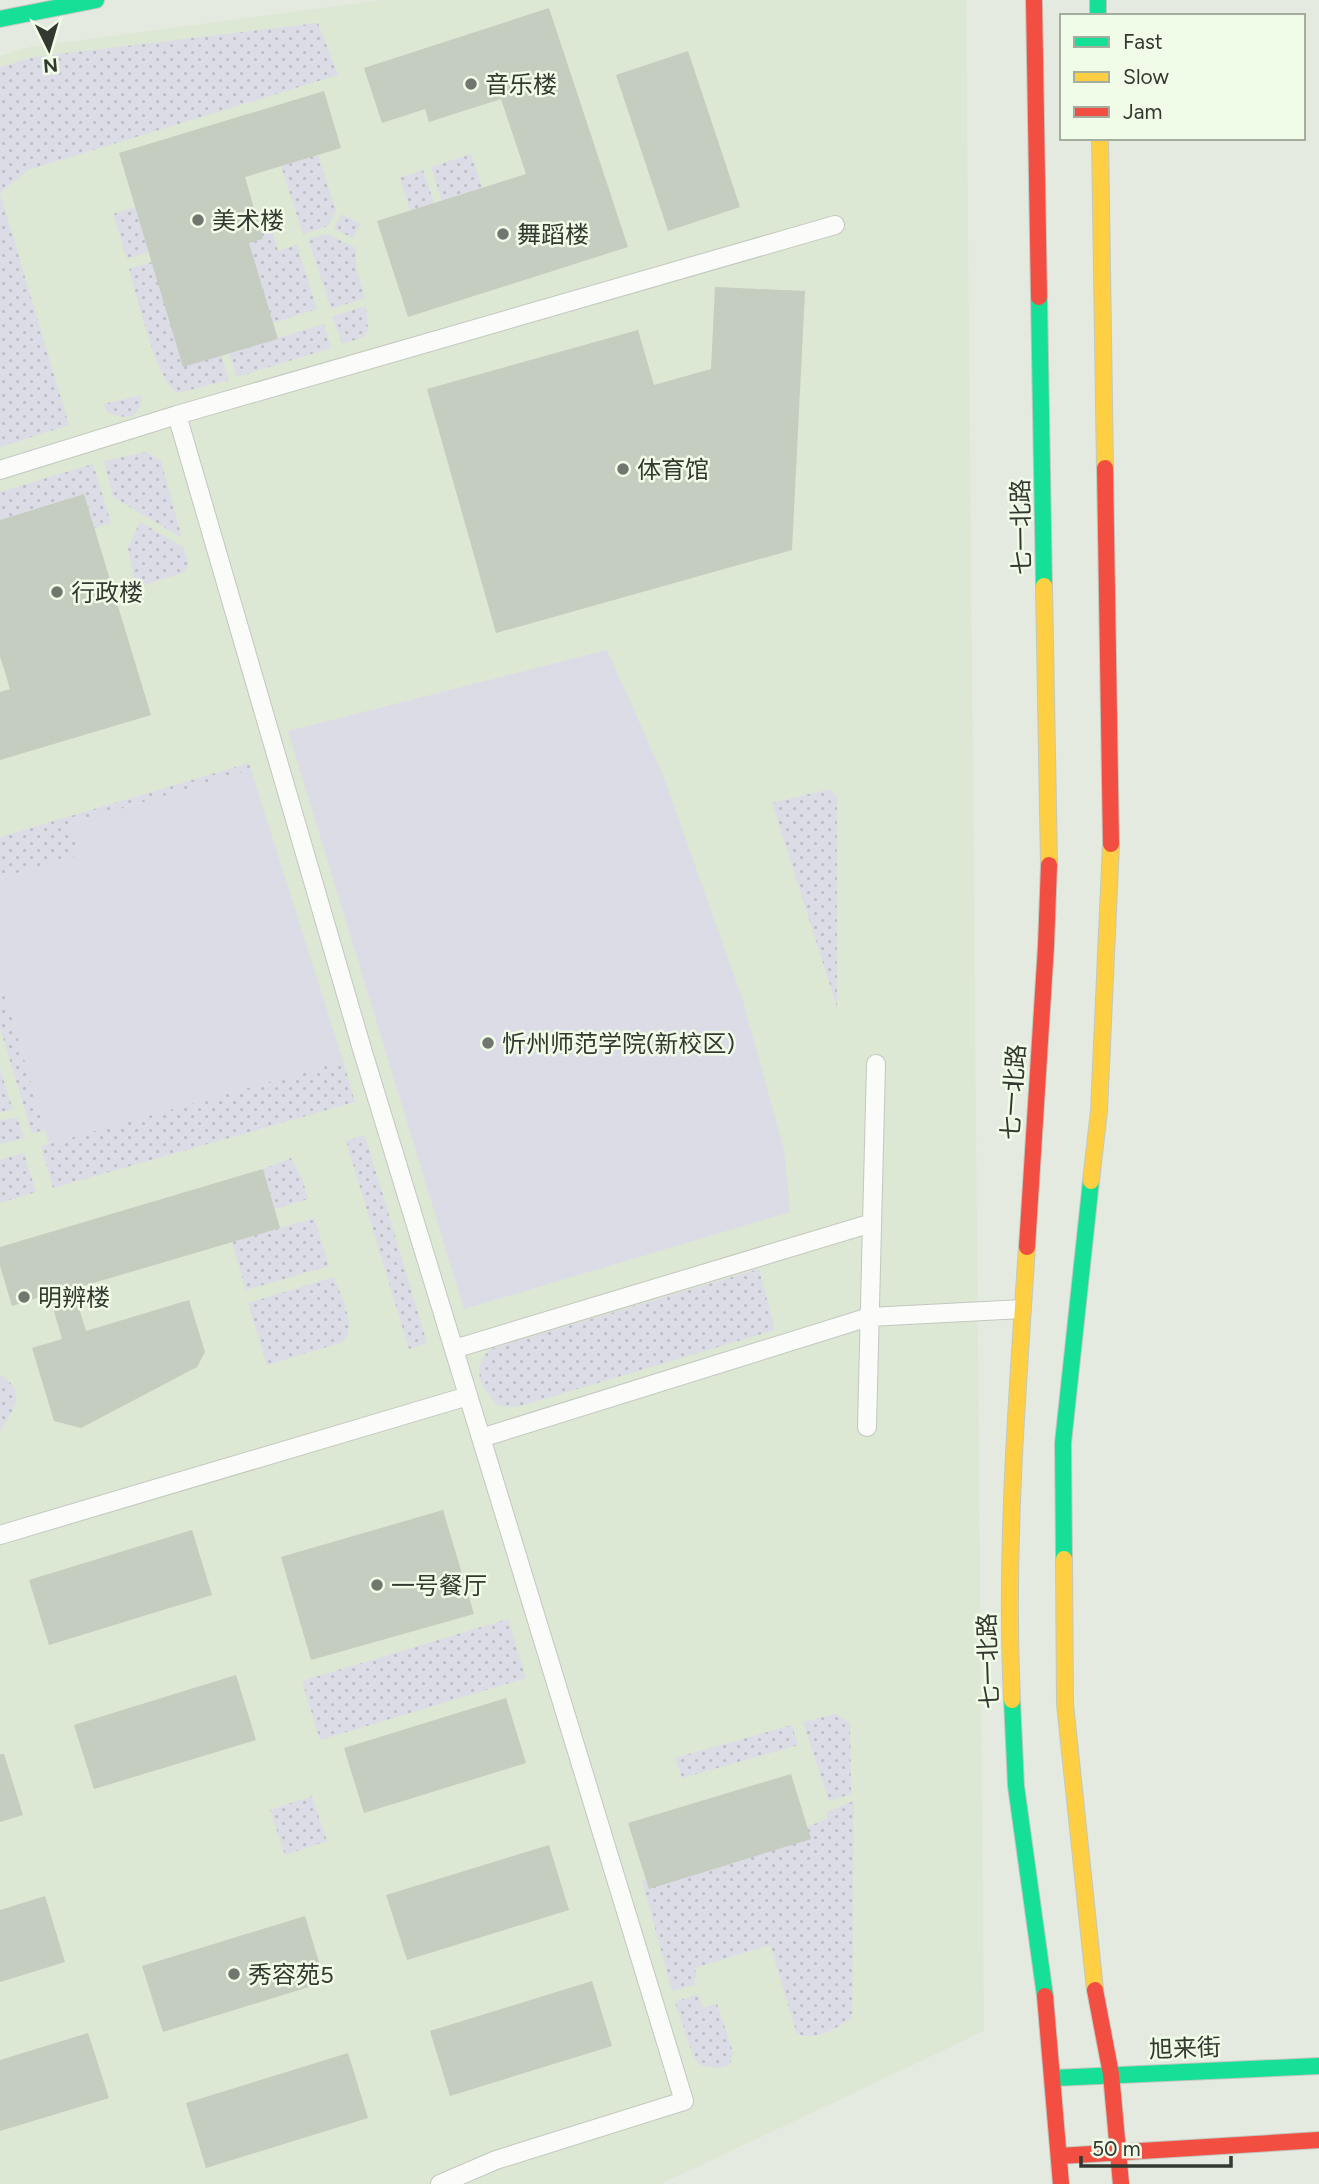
<svg xmlns="http://www.w3.org/2000/svg" width="1319" height="2184" font-family="Figtree,'Noto Sans SC',sans-serif">
	<defs>
		<pattern id="grass-dots" width="8" height="8" patternUnits="userSpaceOnUse" patternTransform="scale(1.75)"><rect width="8" height="8" fill="#dcdce7"/><path d="M2 2h.1M6 6h.1" fill="none" stroke="#bdbec6" stroke-width="1.8" stroke-linecap="round"/></pattern>
	</defs>
	<rect width="100%" height="100%" fill="#e4eae0"/>
	<!-- built -->
	<path fill="#dce7d4" d="M 382,0 L 966,0 L 984,2031 L 661,2184 L 0,2184 L 0,56 L 30,47 Z"/>
	<!-- grass -->
	<path fill="url(#grass-dots)" d="M 318,23 L 338,75 L 28,170 L 0,193 L 0,67 L 34,57 Z
		M 471,154 L 482,188 L 442,201 L 431,167 Z
		M 318,155 L 336,210 L 328,226 L 303,234 L 281,166 Z
		M 423,170 L 434,203 L 410,211 L 400,178 Z
		M 0,193 L 69,425 L 0,447 Z
		M 135,207 L 149,252 L 127,259 L 113,214 Z
		M 342,214 L 360,224 L 353,238 L 334,229 Z
		M 271,228 L 278,251 L 297,245 L 317,309 L 273,323 L 249,243 L 263,239 L 261,232 Z
		M 327,234 L 356,248 L 356,267 L 365,298 L 331,309 L 308,239 Z
		M 152,262 L 221,355 L 229,380 L 178,393 C 156,381 137,296 129,269 Z
		M 366,306 L 368,331 L 364,337 L 342,344 L 333,316 Z
		M 324,324 L 331,348 L 237,377 L 229,353 Z
		M 141,395 C 142,420 125,420 107,412 L 104,404 Z
		M 146,452 L 161,461 L 182,538 L 113,497 L 104,461 Z
		M 93,464 L 111,523 L 95,528 L 84,494 L 0,520 L 0,492 Z
		M 140,522 L 183,547 L 189,564 L 184,572 L 136,588 L 128,548 Z
		M 249,763 L 251,770 L 70,824 L 79,855 L 0,878 L 0,837 Z
		M 830,789 L 837,798 L 837,1007 L 772,803 Z
		M 0,976 L 45,1130 L 32,1133 L 0,1028 Z
		M 343,1061 L 355,1102 L 53,1188 L 41,1146 Z
		M 0,1069 L 13,1110 L 0,1112 Z
		M 18,1118 L 24,1138 L 0,1144 L 0,1120 Z
		M 365,1135 L 427,1343 L 409,1349 L 346,1141 Z
		M 24,1153 L 36,1192 L 0,1203 L 0,1160 Z
		M 291,1158 L 302,1178 L 308,1199 L 275,1209 L 263,1169 Z
		M 314,1218 L 329,1266 L 246,1290 L 232,1242 Z
		M 759,1269 L 775,1330 L 517,1407 L 499,1406 C 481,1389 470,1370 490,1349 Z
		M 334,1277 C 340,1295 358,1327 343,1342 L 267,1365 L 248,1303 Z
		M 0,1375 C 29,1391 12,1412 0,1432 Z
		M 508,1619 L 526,1678 L 320,1740 L 302,1681 Z
		M 836,1714 L 850,1723 L 851,1794 L 829,1801 L 803,1722 Z
		M 792,1725 L 798,1745 L 682,1778 L 675,1758 Z
		M 312,1796 L 327,1841 L 285,1855 L 270,1810 Z
		M 854,1801 L 852,2018 C 834,2029 818,2041 797,2034 L 770,1945 L 695,1968 L 697,1977 L 694,1979 L 695,1985 L 672,1991 L 642,1880 L 646,1880 L 649,1889 L 827,1819 L 827,1812 Z
		M 698,1994 L 703,2008 L 717,2004 L 733,2052 L 730,2065 L 720,2068 L 702,2066 L 694,2058 L 675,2002 Z"/>
	<!-- pitch -->
	<path fill="#dcdce7" d="M 607,650 L 663,775 L 743,1001 L 784,1150 L 790,1212 L 464,1309 L 288,731 Z
		M 251,770 L 343,1061 L 49,1144 L 0,976 L 0,878 L 79,855 L 70,824 Z"/>
	<!-- building -->
	<path fill="#c5ccc0" d="M 549,8 L 628,247 L 408,317 L 377,221 L 526,174 L 501,99 L 429,122 L 425,109 L 382,123 L 364,68 Z
		M 688,51 L 740,207 L 668,231 L 616,75 Z
		M 324,91 L 341,148 L 245,177 L 263,239 L 249,243 L 278,339 L 183,367 L 119,153 Z
		M 715,287 L 805,291 L 792,550 L 496,633 L 427,389 L 638,330 L 654,385 L 711,369 Z
		M 84,494 L 151,715 L 0,760 L 0,692 L 10,689 L 0,656 L 0,520 Z
		M 263,1169 L 280,1228 L 73,1289 L 86,1331 L 189,1300 L 205,1352 L 197,1367 L 81,1428 L 54,1421 L 32,1348 L 62,1339 L 49,1294 L 12,1306 L 0,1266 L 0,1247 Z
		M 443,1510 L 474,1614 L 311,1660 L 281,1557 Z
		M 192,1530 L 212,1595 L 49,1645 L 29,1580 Z
		M 236,1675 L 256,1740 L 94,1789 L 74,1725 Z
		M 506,1698 L 526,1763 L 364,1813 L 344,1748 Z
		M 0,1754 L 4,1754 L 23,1815 L 0,1822 Z
		M 791,1774 L 811,1839 L 649,1889 L 628,1823 Z
		M 549,1845 L 569,1910 L 407,1960 L 386,1895 Z
		M 45,1896 L 65,1962 L 0,1982 L 0,1910 Z
		M 305,1916 L 325,1982 L 163,2032 L 142,1966 Z
		M 592,1981 L 612,2046 L 450,2096 L 430,2031 Z
		M 88,2033 L 109,2098 L 0,2131 L 0,2060 Z
		M 348,2053 L 368,2118 L 206,2168 L 186,2103 Z"/>
	<g fill="none" stroke-linecap="round" stroke-linejoin="round">
		<defs>
			<path id="street" d="M 177,415 L 835,225
				M 0,470 L 177,415 L 362,1049 L 684,2101 L 496,2160 L 440,2184
				M 454,1349 L 872,1223
				M 867,1427 L 876,1064
				M 481,1438 L 869,1317 L 1022,1309
				M 0,1535 L 468,1396"/>
			<path id="fast" d="M 1098,0 L 1098,16
				M 0,19 L 96,0
				M 1039,297 L 1044,586
				M 1064,1559 L 1063,1443 L 1091,1181
				M 1012,1700 L 1016,1786 L 1045,1996
				M 1054,2078 L 1319,2066"/>
			<path id="slow" d="M 1100,138 L 1105,468
				M 1044,586 L 1049,865
				M 1091,1181 L 1099,1111 L 1111,844
				M 1064,1559 L 1065,1704 L 1095,1990
				M 1012,1700 C 1005,1549 1017,1398 1027,1247"/>
			<path id="jam" d="M 1034,0 L 1039,297
				M 1105,468 L 1111,844
				M 1027,1247 L 1046,946 L 1049,865
				M 1095,1990 L 1111,2074 L 1121,2184
				M 1045,1996 L 1061,2184
				M 1059,2156 L 1319,2140"/>
		</defs>
		<!-- street casing -->
		<use href="#street" stroke="#c3c8bf" stroke-width="20"/>
		<!-- fast casing -->
		<use href="#fast" stroke="#c3c8bf" stroke-width="18"/>
		<!-- slow casing -->
		<use href="#slow" stroke="#c3c8bf" stroke-width="18"/>
		<!-- jam casing -->
		<use href="#jam" stroke="#c3c8bf" stroke-width="18"/>
		<!-- street -->
		<use href="#street" stroke="#fbfcfa" stroke-width="18"/>
		<!-- fast -->
		<use href="#fast" stroke="#16e098" stroke-width="16"/>
		<!-- slow -->
		<use href="#slow" stroke="#ffcf43" stroke-width="16"/>
		<!-- jam -->
		<use href="#jam" stroke="#f24e42" stroke-width="16"/>
	</g>
	<!-- markers -->
	<g fill="#71766e" stroke="#f0fce8" stroke-width="2.5">
		<circle cx="471" cy="84" r="7"/>
		<circle cx="198" cy="220" r="7"/>
		<circle cx="503" cy="234" r="7"/>
		<circle cx="623" cy="469" r="7"/>
		<circle cx="57" cy="592" r="7"/>
		<circle cx="488" cy="1043" r="7"/>
		<circle cx="24" cy="1297" r="7"/>
		<circle cx="377" cy="1585" r="7"/>
		<circle cx="234" cy="1974" r="7"/>
	</g>
	<g text-anchor="middle" dominant-baseline="central" stroke-width="5" stroke-linejoin="round" paint-order="stroke">
		<!-- poi labels -->
		<g font-size="24" fill="#333830" stroke="#f0fce8" text-anchor="start">
			<text x="485" y="84">音乐楼</text>
			<text x="212" y="220">美术楼</text>
			<text x="517" y="234">舞蹈楼</text>
			<text x="637" y="469">体育馆</text>
			<text x="71" y="592">行政楼</text>
			<text x="502" y="1043">忻州师范学院(新校区)</text>
			<text x="38" y="1297">明辨楼</text>
			<text x="391" y="1585">一号餐厅</text>
			<text x="248" y="1974">秀容苑5</text>
		</g>
		<!-- street labels -->
		<g font-size="24" fill="#333830" stroke="#f0fce8">
			<text transform="translate(1021 527) rotate(-91)">七一北路</text>
			<text transform="translate(1013 1092) rotate(-86)">七一北路</text>
			<text transform="translate(988 1661) rotate(-92)">七一北路</text>
			<text transform="translate(1185 2048) rotate(-2)">旭来街</text>
		</g>
	</g>
	<!-- legend -->
	<rect x="1060" y="14" width="245" height="126" fill="#f0fce8" stroke="#a4ae9e" stroke-width="2"/>
	<rect x="1074" y="37" width="35" height="10" fill="#16e098" stroke="#a4ae9e" stroke-width="2"/>
	<text x="1123" y="49" font-size="21" fill="#333830">Fast</text>
	<rect x="1074" y="72" width="35" height="10" fill="#ffcf43" stroke="#a4ae9e" stroke-width="2"/>
	<text x="1123" y="84" font-size="21" fill="#333830">Slow</text>
	<rect x="1074" y="107" width="35" height="10" fill="#f24e42" stroke="#a4ae9e" stroke-width="2"/>
	<text x="1123" y="119" font-size="21" fill="#333830">Jam</text>
	<!-- north arrow -->
	<g transform="translate(49 49) rotate(175)" stroke="#f0fce8" stroke-width="5" paint-order="stroke">
	<path d="M0-5L12 26L0 18L-12 26Z" fill="#333830"/>
	<text y="-10" font-size="19" font-weight="bold" text-anchor="middle" fill="#333830">N</text>
	</g>
	<!-- scale -->
	<path d="M1081 2156v10h150v-10" fill="none" stroke="#333830" stroke-width="3.5"/>
	<text x="1092" y="2156" font-size="21" fill="#333830" stroke="#f0fce8" stroke-width="5" paint-order="stroke">50 m</text>
</svg>
